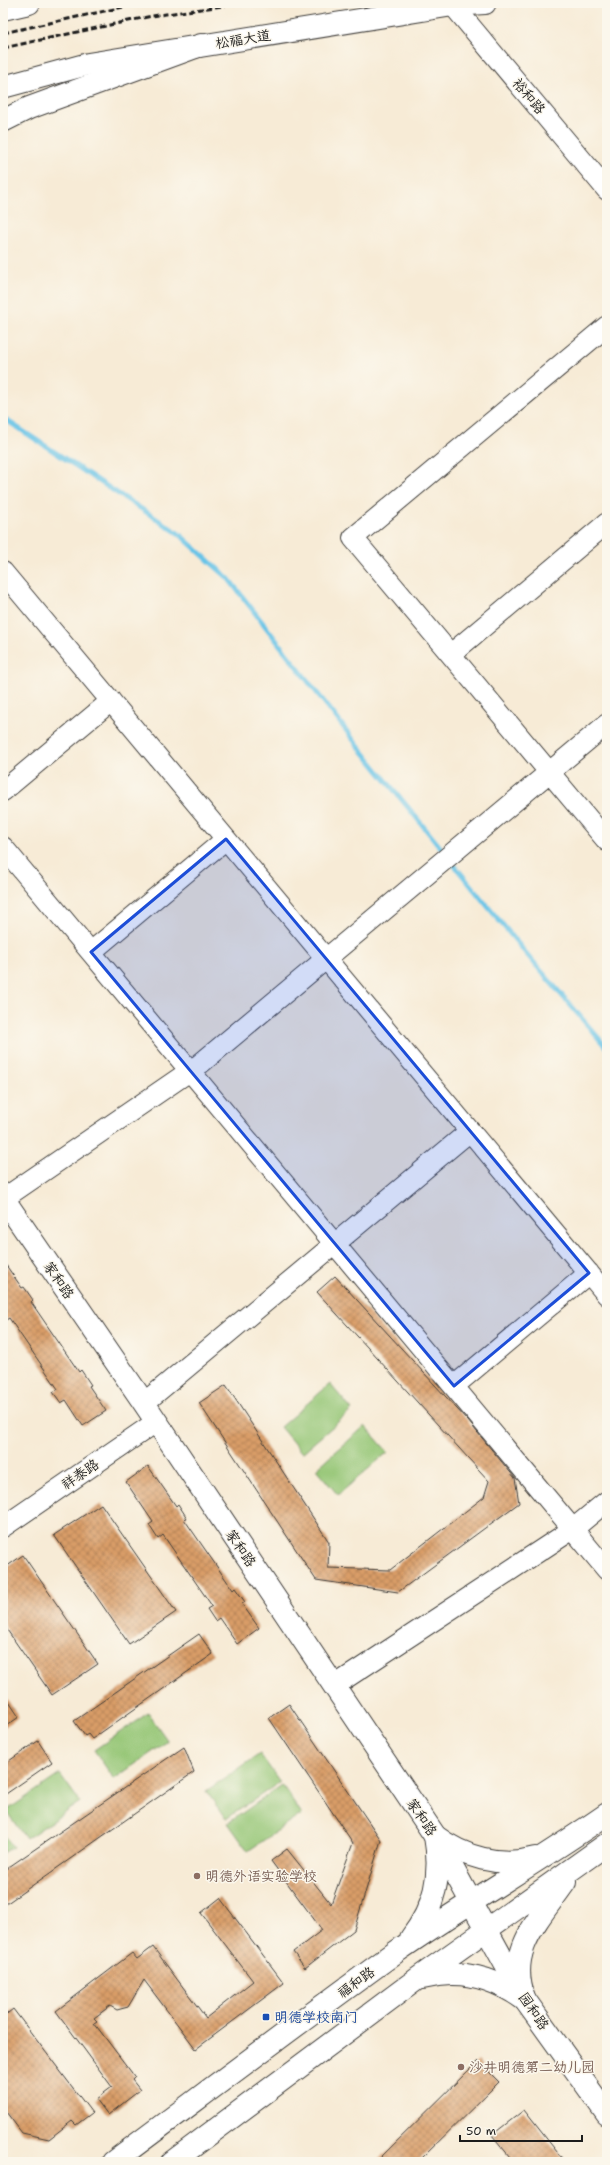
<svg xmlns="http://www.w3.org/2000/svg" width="610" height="2165" font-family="'Shantell Sans','LXGW WenKai TC',sans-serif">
	<defs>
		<pattern id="building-cross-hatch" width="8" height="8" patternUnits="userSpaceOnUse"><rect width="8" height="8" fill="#d99d68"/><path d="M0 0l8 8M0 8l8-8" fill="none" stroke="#af7f55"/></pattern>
	</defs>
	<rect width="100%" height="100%" fill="#fbf7ec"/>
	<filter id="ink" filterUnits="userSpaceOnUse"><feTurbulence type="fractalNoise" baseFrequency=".025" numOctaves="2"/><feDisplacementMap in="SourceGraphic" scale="8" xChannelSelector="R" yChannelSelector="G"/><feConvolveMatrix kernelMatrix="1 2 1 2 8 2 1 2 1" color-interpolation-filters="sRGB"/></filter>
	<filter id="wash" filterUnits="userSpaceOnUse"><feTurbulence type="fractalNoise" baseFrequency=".012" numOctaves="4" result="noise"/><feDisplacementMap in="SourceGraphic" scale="16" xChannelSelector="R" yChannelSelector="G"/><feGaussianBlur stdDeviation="0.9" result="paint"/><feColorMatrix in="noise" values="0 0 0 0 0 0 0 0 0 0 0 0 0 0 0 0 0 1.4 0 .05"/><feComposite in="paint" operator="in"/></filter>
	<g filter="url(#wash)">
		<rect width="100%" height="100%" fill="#f7ebd6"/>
		<!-- grass -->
		<path fill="#95c676" stroke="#587149" d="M 330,1384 L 352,1410 L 302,1453 L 280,1427 Z
			M 365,1426 L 388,1452 L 338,1495 L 316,1469 Z
			M 148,1713 L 168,1741 L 114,1779 L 94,1750 Z
			M 260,1754 L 280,1782 L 226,1819 L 206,1791 Z
			M 60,1774 L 80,1802 L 26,1839 L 6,1811 Z
			M 282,1785 L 302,1814 L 248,1851 L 228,1823 Z
			M 3,1833 L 13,1847 L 3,1853 Z"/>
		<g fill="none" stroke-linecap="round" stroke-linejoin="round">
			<!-- stream -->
			<path stroke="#69c4e7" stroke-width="5" d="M 3,418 L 178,533 L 228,578 L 359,747 L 445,853
				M 450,860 L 524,951 L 607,1048"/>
		</g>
		<g id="blocks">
			<!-- building -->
			<path fill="url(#building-cross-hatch)" d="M 3,1261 L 22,1288 L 24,1287 L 33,1300 L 31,1302 L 79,1372 L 81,1370 L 91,1385 L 89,1386 L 106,1411 L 83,1426 L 66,1400 L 61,1403 L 53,1392 L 58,1389 L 9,1318 L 3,1322 Z
				M 335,1276 L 468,1421 L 515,1478 L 519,1503 L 398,1592 L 316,1580 L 199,1403 L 226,1385 L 329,1542 L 328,1568 L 390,1570 L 484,1497 L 489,1481 L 317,1292 Z
				M 148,1466 L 176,1506 L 178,1504 L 187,1518 L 184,1519 L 233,1590 L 235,1588 L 245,1602 L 242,1604 L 259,1628 L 237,1644 L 219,1618 L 215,1621 L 207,1609 L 212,1606 L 163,1535 L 158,1539 L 149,1525 L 153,1522 L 126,1482 Z
				M 101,1504 L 176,1612 L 129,1644 L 54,1535 Z
				M 23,1555 L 98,1664 L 52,1695 L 3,1624 L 3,1569 Z
				M 199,1634 L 213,1654 L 92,1739 L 88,1734 L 85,1736 L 74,1721 Z
				M 3,1693 L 19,1717 L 3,1728 Z
				M 289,1704 L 381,1840 L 354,1930 L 305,1968 L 293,1952 L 322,1930 L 271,1861 L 287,1849 L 331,1904 L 353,1843 L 269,1718 Z
				M 38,1741 L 52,1762 L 3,1796 L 3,1765 Z
				M 184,1747 L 194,1772 L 3,1906 L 3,1871 Z
				M 220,1898 L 284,1983 L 196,2049 L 144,1980 L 128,2007 L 117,2010 L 110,2006 L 94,2018 L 97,2021 L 94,2023 L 135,2077 L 132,2080 L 140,2090 L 108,2115 L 96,2099 L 112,2087 L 56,2011 L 132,1953 L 137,1959 L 153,1947 L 206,2018 L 253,1981 L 201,1913 Z
				M 13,2009 L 92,2113 L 76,2125 L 72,2121 L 49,2139 L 22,2133 L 3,2108 L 3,2017 Z
				M 478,2061 L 499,2082 L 418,2162 L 376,2162 Z
				M 524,2110 L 565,2162 L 514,2162 L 492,2135 Z"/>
		</g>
	</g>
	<g filter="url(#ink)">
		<use href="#blocks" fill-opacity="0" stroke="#3d3b38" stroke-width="1"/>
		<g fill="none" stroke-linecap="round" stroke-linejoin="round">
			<defs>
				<path id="minor" d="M 451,3 L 607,190
					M 607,326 L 353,538 L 607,841
					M 3,572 L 607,1295
					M 451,654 L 607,523
					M 3,791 L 111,701
					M 3,847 L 607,1570
					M 91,952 L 226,839
					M 3,1199 L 200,1064 L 607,724
					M 454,1386 L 589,1273
					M 144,1403 L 470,1131
					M 3,1527 L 156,1422
					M 334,1686 L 573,1529 L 607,1501"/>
				<path id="tertiary" d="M 3,1198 L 144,1403 L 435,1836 L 525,2000 L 607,2114"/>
				<path id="secondary" d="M 435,1836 C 463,1857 500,1868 535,1858
					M 411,1938 C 435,1907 442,1875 435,1836
					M 423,1978 C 460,1968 495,1978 525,2000
					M 525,2000 C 505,1951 539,1920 565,1882
					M 113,2162 C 207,2092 301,2021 396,1952 C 465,1904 538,1862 607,1814
					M 172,2162 L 417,1979 L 607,1844"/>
				<path id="primary" d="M 3,9 L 29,3
					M 3,87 L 88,64 L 453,5 L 485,3"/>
				<path id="motorway" d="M 3,121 L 29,108 L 201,45"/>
			</defs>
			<!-- minor casing -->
			<use href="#minor" stroke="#3d3b38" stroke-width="22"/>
			<!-- tertiary casing -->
			<use href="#tertiary" stroke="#3d3b38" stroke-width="24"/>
			<!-- secondary casing -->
			<use href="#secondary" stroke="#3d3b38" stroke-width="24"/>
			<!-- primary casing -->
			<use href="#primary" stroke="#3d3b38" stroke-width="24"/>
			<!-- motorway casing -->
			<use href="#motorway" stroke="#3d3b38" stroke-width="24"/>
			<!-- minor -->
			<use href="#minor" stroke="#fff" stroke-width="20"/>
			<!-- tertiary -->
			<use href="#tertiary" stroke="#fff" stroke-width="22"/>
			<!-- secondary -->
			<use href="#secondary" stroke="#fff" stroke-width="22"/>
			<!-- primary -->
			<use href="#primary" stroke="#fff" stroke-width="22"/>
			<!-- motorway -->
			<use href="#motorway" stroke="#fff" stroke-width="22"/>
			<!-- rail -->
			<path stroke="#1c1c1c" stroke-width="3" stroke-dasharray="6 3" stroke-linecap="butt" d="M 3,33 L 142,3
				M 3,48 L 152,16 L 244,3"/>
		</g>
	</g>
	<!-- marked area -->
	<path fill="#1d4ed8" fill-opacity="0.2" stroke="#1d4ed8" stroke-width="3" stroke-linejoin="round" d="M 226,839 L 589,1273 L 454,1386 L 91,952 Z"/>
	<!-- markers -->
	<g fill="#8d6e63" stroke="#fbf7ec" stroke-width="1.5">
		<circle cx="197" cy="1876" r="4"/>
		<circle cx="461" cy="2067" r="4"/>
	</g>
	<rect fill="#1a4fb4" stroke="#fbf7ec" stroke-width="1.5" x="262" y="2013" width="8" height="8" rx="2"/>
	<g text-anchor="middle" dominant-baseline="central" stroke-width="3" stroke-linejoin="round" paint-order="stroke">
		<!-- street labels -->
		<g font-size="14" fill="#1c1c1c" stroke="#fbf7ec">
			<text transform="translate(243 39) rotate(-9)">松福大道</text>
			<text transform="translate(529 96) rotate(50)">裕和路</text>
			<text transform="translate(59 1280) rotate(56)">家和路</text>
			<text transform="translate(80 1474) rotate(-34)">祥泰路</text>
			<text transform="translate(241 1548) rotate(56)">家和路</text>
			<text transform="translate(422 1817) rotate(56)">家和路</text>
			<text transform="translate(356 1982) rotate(-36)">福和路</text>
			<text transform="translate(534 2011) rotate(56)">园和路</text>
		</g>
		<!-- education labels -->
		<g font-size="14" fill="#785e54" stroke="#fbf7ec" text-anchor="start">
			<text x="205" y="1876">明德外语实验学校</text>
			<text x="469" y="2067">沙井明德第二幼儿园</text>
		</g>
		<!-- transit labels -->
		<g font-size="14" fill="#164399" stroke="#fbf7ec" text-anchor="start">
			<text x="274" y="2017">明德学校南门</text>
		</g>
	</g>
	<!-- margin -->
	<rect width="610" height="2165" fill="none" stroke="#fbf7ec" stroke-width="16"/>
	<!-- scale -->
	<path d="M460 2135v6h122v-6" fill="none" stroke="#1c1c1c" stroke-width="2"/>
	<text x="466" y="2135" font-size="12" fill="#1c1c1c" stroke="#fbf7ec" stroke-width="3" paint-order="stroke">50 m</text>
</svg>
